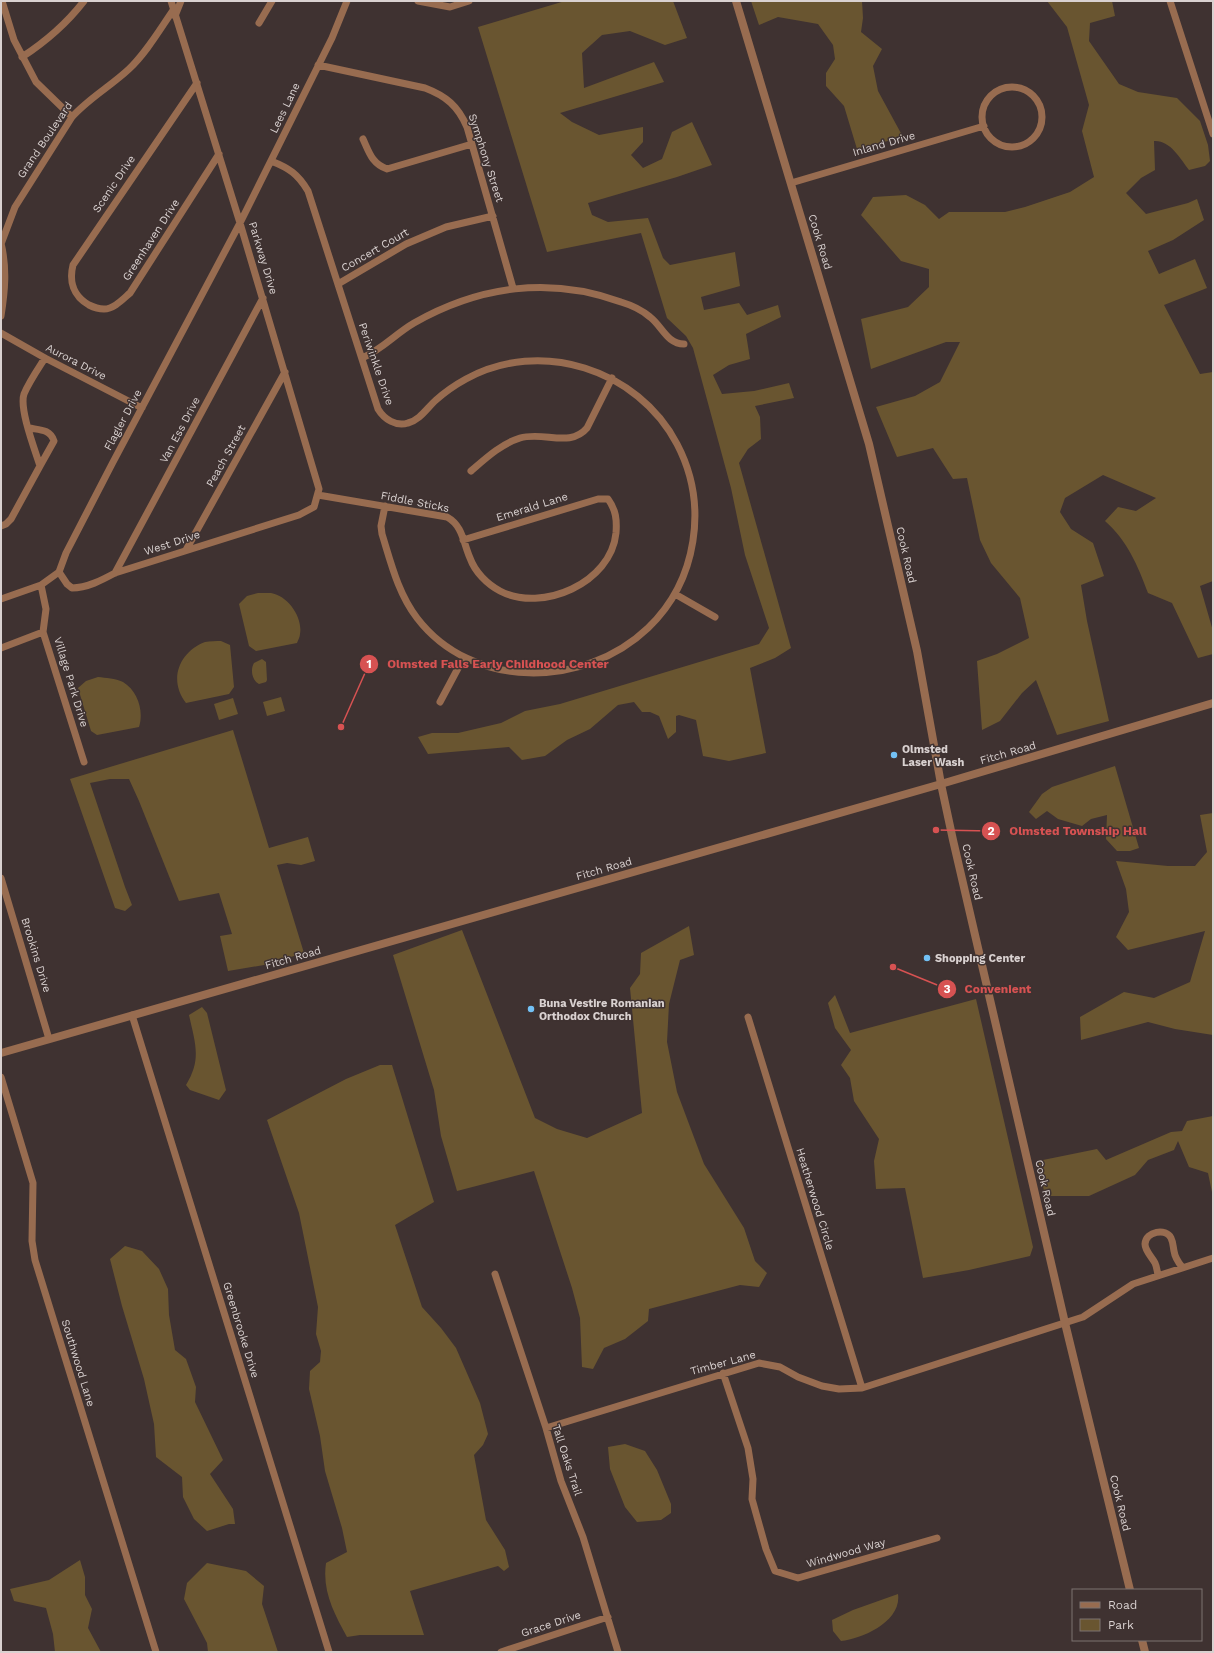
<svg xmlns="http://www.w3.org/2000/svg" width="1214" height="1653" font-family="'Work Sans',sans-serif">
	<rect width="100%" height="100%" fill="#3f3231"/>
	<!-- green -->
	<path fill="#695530" d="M 565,1 L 673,1 L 687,38 L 665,45 L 630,31 L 602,35 L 582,53 L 584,88 L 654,62 L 664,82 L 560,113 L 572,122 L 599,135 L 643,127 L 643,142 L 631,155 L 643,168 L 662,159 L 672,132 L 692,122 L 712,165 L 677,177 L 588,203 L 592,215 L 608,222 L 648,218 L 663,258 L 670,265 L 735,252 L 740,286 L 701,297 L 704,310 L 739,303 L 747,315 L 778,305 L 781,317 L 746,334 L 750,359 L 729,365 L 713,375 L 722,394 L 754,391 L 789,383 L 794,398 L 755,406 L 760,417 L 761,439 L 748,449 L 739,463 L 791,648 L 775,658 L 750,668 L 766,753 L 729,761 L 703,756 L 696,720 L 679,715 L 676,716 L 676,732 L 668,739 L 659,716 L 650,712 L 642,712 L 634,702 L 618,705 L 590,729 L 567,740 L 545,756 L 522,760 L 509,747 L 428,754 L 418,737 L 432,733 L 458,733 L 501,723 L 525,711 L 560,704 L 759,644 L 769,628 L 745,555 L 731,488 L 693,348 L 686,336 L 667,318 L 641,233 L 547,252 L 478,27 Z
		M 751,1 L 862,1 L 863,18 L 861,32 L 882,49 L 873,66 L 878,91 L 903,137 L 857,149 L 844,106 L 826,86 L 826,73 L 835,59 L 833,45 L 818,24 L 778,17 L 759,25 Z
		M 1047,1 L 1112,1 L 1115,16 L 1090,23 L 1089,41 L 1119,84 L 1138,92 L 1177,98 L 1200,121 L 1208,145 L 1210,161 L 1205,166 L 1189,170 C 1180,158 1170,140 1154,141 L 1155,170 L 1141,178 L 1126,193 L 1146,214 L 1188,203 L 1197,199 L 1204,220 L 1173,240 L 1148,251 L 1159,274 L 1195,259 L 1207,288 L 1164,305 L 1200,374 L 1213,372 L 1213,581 L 1200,586 L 1213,631 L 1213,654 L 1198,658 L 1172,603 L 1148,593 C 1138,566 1127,540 1105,521 L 1118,507 L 1136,511 L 1156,498 L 1103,475 L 1065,498 L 1060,512 L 1071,529 L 1093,543 L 1104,576 L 1081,585 L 1087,621 L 1109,721 L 1057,735 L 1036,680 L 1022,693 L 1000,721 L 982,730 L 977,661 L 997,654 L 1029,638 L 1020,598 L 991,563 L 980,540 L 967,478 L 953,479 L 933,448 L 897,457 L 876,407 L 915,396 L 940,382 L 960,342 L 946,342 L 871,369 L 861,319 L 908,307 L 929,287 L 929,269 L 901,261 L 861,215 L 873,197 L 906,195 L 925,205 L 939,219 L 949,212 L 1005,212 L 1025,207 L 1070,192 L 1094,177 L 1082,131 L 1089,105 L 1067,27 Z
		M 258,593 C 263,593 267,593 271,593 C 288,596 303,617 300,634 C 300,637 298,640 297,643 L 256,651 L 249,646 L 239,604 L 247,596 Z
		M 221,641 L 230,645 L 234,687 L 229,694 L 186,703 C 168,680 179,652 205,642 C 210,641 216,641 221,641 Z
		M 262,659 L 266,662 L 267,680 L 266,682 L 259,684 C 252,680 250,670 254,663 Z
		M 98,677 C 106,678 115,678 123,682 C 138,691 144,711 139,727 L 97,735 L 91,731 L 78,688 L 86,681 Z
		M 281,697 L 285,711 L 267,716 L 263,702 Z
		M 233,698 L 238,714 L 219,720 L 214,704 Z
		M 233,730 L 269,848 L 308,837 L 315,861 L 301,865 L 287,863 L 277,865 L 304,953 L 264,965 L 228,971 L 220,936 L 232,934 L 219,893 L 179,901 L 139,801 L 129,779 L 110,779 L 90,783 L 125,887 L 132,905 L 125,911 L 115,908 L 70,779 Z
		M 1115,766 L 1139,848 L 1130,851 L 1117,851 L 1106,839 L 1107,815 L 1091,819 L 1082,826 L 1058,819 L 1047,811 L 1036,819 L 1029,812 L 1042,794 L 1052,787 Z
		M 1213,813 L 1213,1035 L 1175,1029 L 1148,1022 L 1081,1040 L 1080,1017 L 1124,992 L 1154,998 L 1190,982 L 1205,931 L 1128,950 L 1116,937 L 1129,912 L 1126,889 L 1116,861 L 1168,866 L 1195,866 L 1207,852 L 1200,815 Z
		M 689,926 L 694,955 L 680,960 L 669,1004 L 667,1042 L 677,1092 L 704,1164 L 744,1228 L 755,1261 L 767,1273 L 759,1287 L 740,1285 L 649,1309 L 648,1321 L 625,1339 L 604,1348 L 593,1369 L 582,1367 L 580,1318 L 572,1288 L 534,1171 L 457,1191 L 441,1136 L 434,1090 L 393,955 L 462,930 L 535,1118 L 557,1129 L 587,1138 L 642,1113 L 630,988 L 640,974 L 641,953 Z
		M 835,995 L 850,1033 L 976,999 L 1033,1247 L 1030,1256 L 969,1270 L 923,1278 L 905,1188 L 876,1189 L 874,1161 L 879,1139 L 854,1101 L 850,1078 L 841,1065 L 851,1050 L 835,1028 L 828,1003 Z
		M 202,1007 L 207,1013 L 226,1090 L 219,1100 L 190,1090 L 186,1085 C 202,1059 195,1043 189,1015 Z
		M 380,1065 L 392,1065 L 434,1202 L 395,1225 L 422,1307 L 441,1328 L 456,1348 L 480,1403 L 488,1434 L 483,1445 L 474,1455 L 486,1520 L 505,1550 L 509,1567 L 504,1571 L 498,1566 L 410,1591 L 424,1635 L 360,1635 L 347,1637 C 334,1613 322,1591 326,1563 L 347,1552 L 342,1528 L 325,1471 L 320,1436 L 309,1389 L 310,1371 L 320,1362 L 321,1351 L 316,1334 L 318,1307 L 299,1213 L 267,1120 L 346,1079 Z
		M 1213,1116 L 1213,1197 L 1208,1173 L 1189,1167 L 1178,1141 L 1174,1150 L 1148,1160 L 1135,1175 L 1089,1196 L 1045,1196 L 1038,1161 L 1097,1149 L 1106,1160 L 1171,1132 L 1182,1131 L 1187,1121 Z
		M 125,1246 L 142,1251 L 159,1269 L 168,1289 L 169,1315 L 175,1350 L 186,1359 L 196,1387 L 195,1402 L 223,1460 L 210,1474 L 233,1509 L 235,1524 L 229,1524 L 207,1531 L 194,1519 L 183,1497 L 182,1477 L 156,1457 L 154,1424 L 144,1379 L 122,1306 L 110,1259 Z
		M 625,1444 L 645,1451 L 657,1470 L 671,1504 L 671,1513 L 661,1520 L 637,1522 L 625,1507 L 610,1469 L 608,1447 Z
		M 80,1560 L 85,1577 L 85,1595 L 92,1609 L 88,1628 L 101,1652 L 55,1652 L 53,1634 L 46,1608 L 14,1601 L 10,1589 L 49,1580 Z
		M 207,1563 L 246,1571 L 264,1586 L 262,1604 L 278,1652 L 208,1652 L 207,1643 L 184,1599 L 187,1583 Z
		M 898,1594 C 902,1621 863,1639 841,1641 L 833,1631 L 832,1620 L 853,1610 Z"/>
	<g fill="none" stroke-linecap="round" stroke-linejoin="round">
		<!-- minor -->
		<path stroke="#986c50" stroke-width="7" d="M 2,1 L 14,40 L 36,82 L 72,117
			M 418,1 L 450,7 L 469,1
			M 1170,1 L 1213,134
			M 175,16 L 181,1
			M 259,23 L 272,1
			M 22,57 C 45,42 67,23 84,1
			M 318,65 L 425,88 C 446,96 458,106 467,127 L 513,288
			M 197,83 L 73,265 C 69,281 73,296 89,305 C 93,307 99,309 104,309 C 114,309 123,299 130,293 L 219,154
			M982 117a30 30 0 1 1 60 0a30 30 0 1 1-60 0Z
			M 363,139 C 369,152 372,164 387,169 L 472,144
			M 271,161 C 289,168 298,174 308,191 L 378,409 C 384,419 396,427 408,423 C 420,420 427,408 436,400 C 445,392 455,385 466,379 C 540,338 638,369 677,444 C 709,505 697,581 648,628 C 584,689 472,690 417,618 C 398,593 391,563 382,534 L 381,526 L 385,506
			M 791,183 L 984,126
			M 1,243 C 7,268 5,291 1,316
			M 1,244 L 15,207 L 72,117 C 89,98 111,86 129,69 C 147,52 160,29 174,9
			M 338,284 L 406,244 L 446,227 L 493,216
			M 1,333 L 45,358 L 142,408
			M 362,358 C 383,349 395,334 414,323 C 479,286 550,276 621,302 C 631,305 642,310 650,317 C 662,326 667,344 684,344
			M 29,428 C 40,430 50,429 54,441 L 40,466
			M 471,471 C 486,458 501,444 520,438 C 544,431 570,448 587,428 L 612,378
			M 318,495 L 447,517 C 463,526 463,542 470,558 C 475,572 487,584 500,591 C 542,613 611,583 616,533 C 617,520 616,510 608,499 L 598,499 L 463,540
			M 1,526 L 6,524 L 11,519 L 40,466 C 35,450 19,409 24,394 C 29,382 38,369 45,358
			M 186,550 L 285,372
			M 59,572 L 67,584 L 72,588 C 87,588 102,580 115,573 L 299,515 L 314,507 L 319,489 L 240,223 L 171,1
			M 115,573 L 263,298
			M 41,585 L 46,609 L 43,632 L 84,762
			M 675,594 L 715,617
			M 1,599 L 41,585 L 59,572 L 66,553 L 112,464 L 240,223 L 332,38 L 347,1
			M 1,648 L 43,632
			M 440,702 L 464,657
			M 1,878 L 49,1039
			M 132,1015 L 329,1652
			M 748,1017 L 862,1388
			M 1,1077 L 33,1183 L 32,1241 L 35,1260 L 156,1652
			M 495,1274 L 546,1428 L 561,1481 L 583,1537 L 618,1652
			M 1158,1275 C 1157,1271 1157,1267 1155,1263 C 1152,1257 1145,1251 1145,1244 C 1146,1231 1166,1228 1171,1238 C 1173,1242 1173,1246 1174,1251 C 1175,1258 1178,1262 1182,1267
			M 723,1373 L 748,1448 L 753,1479 L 752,1499 L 766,1549 L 775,1571 L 798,1578 L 937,1538
			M 546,1428 L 759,1363 L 780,1367 L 798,1377 L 822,1386 L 839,1389 L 862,1388 L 1083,1317 L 1133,1284 L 1213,1258
			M 501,1652 L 608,1617"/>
		<!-- tertiary -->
		<path stroke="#986c50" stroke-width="8" d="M 736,1 L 869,444 L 917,651 L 941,784 L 953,840 L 1065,1323 L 1130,1590
			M 1,1053 L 941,784 L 1213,703
			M 1142,1640 L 1145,1652"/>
	</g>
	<!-- markers -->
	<g fill="#73c1f5" stroke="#3f3231" stroke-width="1.5">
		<circle cx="894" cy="755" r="4"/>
		<circle cx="927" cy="958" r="4"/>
		<circle cx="531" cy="1009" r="4"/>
	</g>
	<g text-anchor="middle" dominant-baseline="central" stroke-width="3" stroke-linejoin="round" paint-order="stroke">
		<!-- street labels -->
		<g font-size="11" fill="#d9d1d0" stroke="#3f3231">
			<text transform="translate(285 108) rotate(-64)">Lees Lane</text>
			<text transform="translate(45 140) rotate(-56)">Grand Boulevard</text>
			<text transform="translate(884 144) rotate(-16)">Inland Drive</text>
			<text transform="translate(486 158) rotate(72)">Symphony Street</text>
			<text transform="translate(114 184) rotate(-56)">Scenic Drive</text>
			<text transform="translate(151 240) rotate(-57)">Greenhaven Drive</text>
			<text transform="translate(820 242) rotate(73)">Cook Road</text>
			<text transform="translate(375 250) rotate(-30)">Concert Court</text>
			<text transform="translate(263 258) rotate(73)">Parkway Drive</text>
			<text transform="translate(76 362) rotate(27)">Aurora Drive</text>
			<text transform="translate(376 364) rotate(71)">Periwinkle Drive</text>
			<text transform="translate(123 420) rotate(-62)">Flagler Drive</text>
			<text transform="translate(180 430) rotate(-62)">Van Ess Drive</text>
			<text transform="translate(226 456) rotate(-61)">Peach Street</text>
			<text transform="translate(415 502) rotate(11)">Fiddle Sticks</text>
			<text transform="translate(532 507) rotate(-17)">Emerald Lane</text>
			<text transform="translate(172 543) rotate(-18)">West Drive</text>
			<text transform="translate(906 555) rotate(77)">Cook Road</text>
			<text transform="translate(71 682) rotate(73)">Village Park Drive</text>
			<text transform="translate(1008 753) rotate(-16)">Fitch Road</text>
			<text transform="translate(604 869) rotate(-16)">Fitch Road</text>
			<text transform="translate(972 872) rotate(77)">Cook Road</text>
			<text transform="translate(36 955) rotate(73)">Brookins Drive</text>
			<text transform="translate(293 958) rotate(-16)">Fitch Road</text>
			<text transform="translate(1045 1188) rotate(77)">Cook Road</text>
			<text transform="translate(815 1199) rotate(73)">Heatherwood Circle</text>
			<text transform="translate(241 1330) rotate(73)">Greenbrooke Drive</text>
			<text transform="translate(78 1363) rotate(73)">Southwood Lane</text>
			<text transform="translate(723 1363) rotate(-15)">Timber Lane</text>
			<text transform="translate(567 1460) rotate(72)">Tall Oaks Trail</text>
			<text transform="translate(1120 1503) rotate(76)">Cook Road</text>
			<text transform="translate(846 1553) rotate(-16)">Windwood Way</text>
			<text transform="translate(551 1624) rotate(-18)">Grace Drive</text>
		</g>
		<!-- poi labels -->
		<g font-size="11" font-weight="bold" fill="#d9d1d0" stroke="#3f3231" text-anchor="start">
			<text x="902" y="749">Olmsted<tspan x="902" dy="13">Laser Wash</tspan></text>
			<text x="935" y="958">Shopping Center</text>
			<text x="539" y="1003">Buna Vestire Romanian<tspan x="539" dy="13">Orthodox Church</tspan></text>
		</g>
	</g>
	<!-- callouts -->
	<path fill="none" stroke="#d75252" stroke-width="1.5" d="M341 727L369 664M936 830L991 831M893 967L947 989"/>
	<g fill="#d75252" stroke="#3f3231" stroke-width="1.5">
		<circle cx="341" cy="727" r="4"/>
		<circle cx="936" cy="830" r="4"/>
		<circle cx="893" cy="967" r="4"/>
		<circle cx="369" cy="664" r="10"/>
		<circle cx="991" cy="831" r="10"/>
		<circle cx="947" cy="989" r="10"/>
	</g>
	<g font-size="12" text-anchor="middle" font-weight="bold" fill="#fff">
		<text x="369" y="668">1</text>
		<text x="991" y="835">2</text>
		<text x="947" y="993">3</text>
	</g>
	<g font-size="12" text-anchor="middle" font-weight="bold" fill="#d75252" stroke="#3f3231" stroke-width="3" stroke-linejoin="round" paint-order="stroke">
		<text x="498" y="668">Olmsted Falls Early Childhood Center</text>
		<text x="1078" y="835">Olmsted Township Hall</text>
		<text x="998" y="993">Convenient</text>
	</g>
	<!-- border -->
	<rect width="1214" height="1653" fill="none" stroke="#d9d1d0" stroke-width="4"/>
	<!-- legend -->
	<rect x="1072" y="1589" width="130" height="52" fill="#3f3231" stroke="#7d7271"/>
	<rect x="1080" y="1602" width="20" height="6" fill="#986c50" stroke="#7d7271"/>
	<text x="1108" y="1609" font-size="12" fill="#d9d1d0">Road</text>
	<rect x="1080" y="1619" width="20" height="12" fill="#695530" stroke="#7d7271"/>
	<text x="1108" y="1629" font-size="12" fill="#d9d1d0">Park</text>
</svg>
